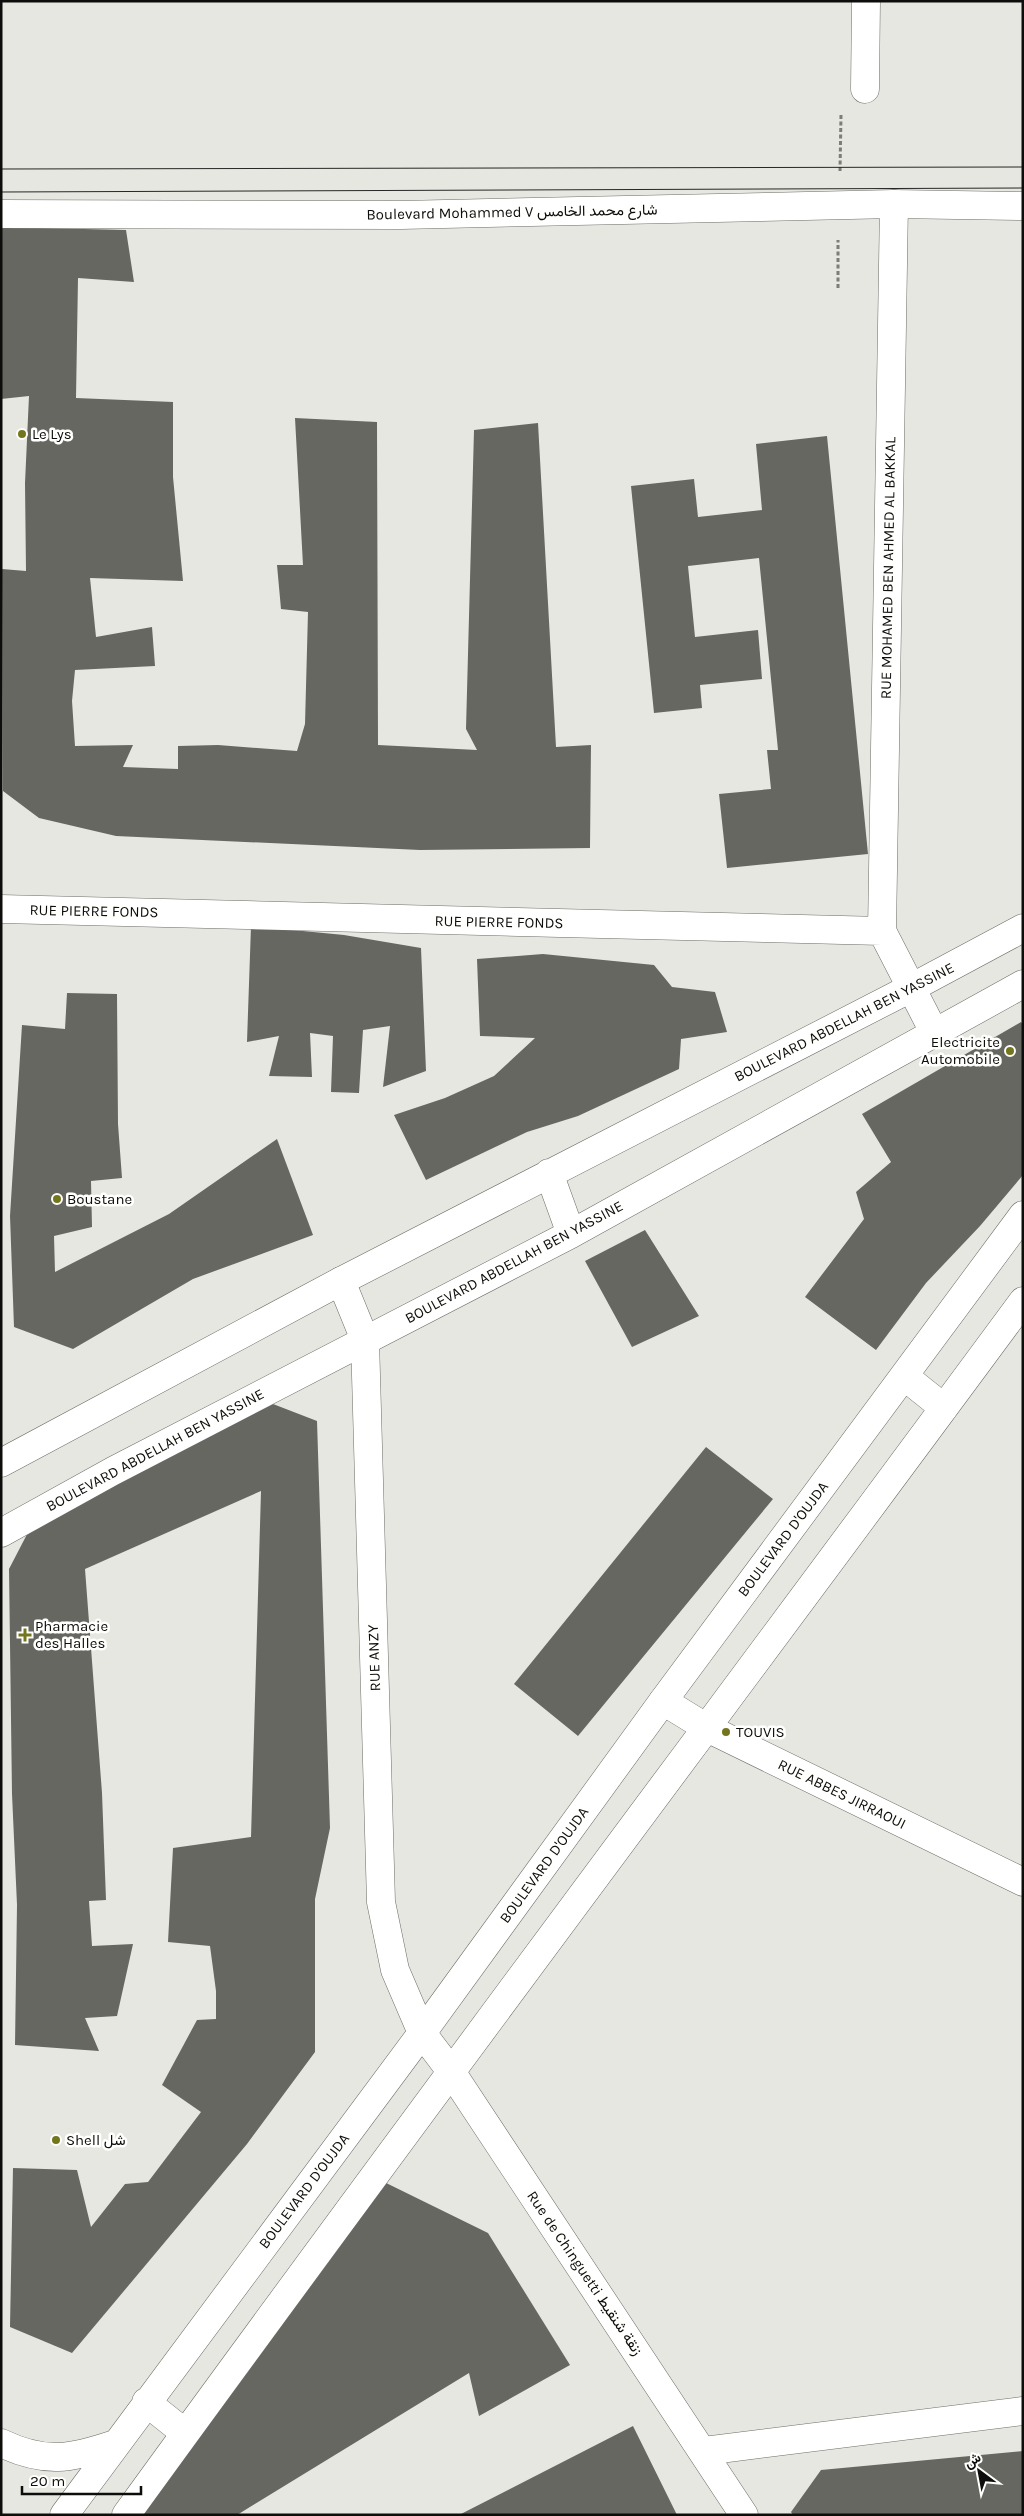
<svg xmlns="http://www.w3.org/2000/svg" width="1024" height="2516" font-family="Karla,Vazirmatn,sans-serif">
	<rect width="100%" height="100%" fill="#e6e7e1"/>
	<!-- building -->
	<path fill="#676762" d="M 1,227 L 126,230 L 134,282 L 78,278 L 76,398 L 173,402 L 173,477 L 183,581 L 90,578 L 96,637 L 152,627 L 155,666 L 75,670 L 72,701 L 75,746 L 133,745 L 123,767 L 178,769 L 178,746 L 218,745 L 297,751 L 305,724 L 308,612 L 281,609 L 277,565 L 303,565 L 295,418 L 377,422 L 378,745 L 477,750 L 466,729 L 474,430 L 538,423 L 556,747 L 591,745 L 590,848 L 420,850 L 116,836 L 39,818 L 3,791 L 2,569 L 26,571 L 25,483 L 29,396 L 1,399 Z
		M 827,436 L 868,854 L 727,868 L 719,794 L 771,789 L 767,750 L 778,750 L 759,558 L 688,566 L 695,637 L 758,630 L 762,679 L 700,685 L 702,708 L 654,713 L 631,486 L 694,479 L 698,517 L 762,510 L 756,444 Z
		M 251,926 L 344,935 L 421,948 L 426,1071 L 383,1087 L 390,1026 L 363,1030 L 359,1093 L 331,1092 L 333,1036 L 310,1033 L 312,1077 L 269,1076 L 279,1036 L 247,1042 Z
		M 543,954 L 654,965 L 672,987 L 715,992 L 727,1032 L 681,1039 L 679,1069 L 578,1116 L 527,1132 L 426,1180 L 394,1115 L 445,1098 L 494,1076 L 535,1038 L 480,1036 L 477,959 Z
		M 67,993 L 117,994 L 118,1124 L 122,1178 L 91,1181 L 92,1227 L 54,1236 L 55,1272 L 169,1214 L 277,1139 L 313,1235 L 193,1279 L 73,1349 L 14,1327 L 10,1216 L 22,1025 L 65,1029 Z
		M 1021,1022 L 1023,1025 L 1023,1175 L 980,1226 L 926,1283 L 876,1350 L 805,1297 L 864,1219 L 856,1192 L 891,1162 L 862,1114 Z
		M 645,1230 L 699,1316 L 632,1347 L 585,1261 Z
		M 273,1404 L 317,1421 L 330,1828 L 315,1899 L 315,2052 L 247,2144 L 72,2353 L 10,2327 L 13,2168 L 77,2170 L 91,2227 L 125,2184 L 148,2182 L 201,2112 L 162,2085 L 197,2020 L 216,2019 L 216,1991 L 210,1946 L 168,1942 L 173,1848 L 251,1837 L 261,1491 L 85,1569 L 102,1793 L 106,1900 L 89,1901 L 92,1946 L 133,1944 L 117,2016 L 85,2018 L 99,2051 L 15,2045 L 17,1905 L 12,1794 L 9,1569 L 36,1517 Z
		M 706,1447 L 773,1499 L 578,1736 L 514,1684 Z
		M 378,2179 L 488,2233 L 570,2365 L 479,2416 L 469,2373 L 237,2515 L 132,2515 Z
		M 633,2426 L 677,2515 L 459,2515 Z
		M 1023,2451 L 1023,2515 L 793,2515 L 791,2512 L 821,2470 Z"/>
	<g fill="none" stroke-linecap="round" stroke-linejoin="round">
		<defs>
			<path id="street" d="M 865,89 L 866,1
				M 1,909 L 882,931 L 935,1034
				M 882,931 L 894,204
				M 341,1281 L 365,1340 L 381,1902 L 395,1970 L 422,2033 L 450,2070 L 744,2515
				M 663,1701 L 707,1728 L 1023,1882
				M 704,2451 L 1023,2411"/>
			<path id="secondary" d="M 1,214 L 401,215 L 894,204 L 1023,206
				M 549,1173 L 571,1234
				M 904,1376 L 944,1408
				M 1,1463 L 341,1281 L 911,988 L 1023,928
				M 1,1533 L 113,1471 L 571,1234 L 1023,984
				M 146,2402 L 185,2433
				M 1,2443 C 45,2464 71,2459 115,2444
				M 64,2515 L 422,2033 L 663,1701 L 1023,1215
				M 126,2515 C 421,2108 724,1706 1023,1301"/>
		</defs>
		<!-- street casing -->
		<use href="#street" stroke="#6d6d68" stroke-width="29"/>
		<!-- secondary casing -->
		<use href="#secondary" stroke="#6d6d68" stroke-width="29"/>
		<!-- path -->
		<path stroke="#7c7d79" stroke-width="3" stroke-dasharray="4 2.5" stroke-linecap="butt" d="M 840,171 L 841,115
			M 838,288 L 838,240"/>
		<!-- street -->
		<use href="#street" stroke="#fff" stroke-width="28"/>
		<!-- secondary -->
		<use href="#secondary" stroke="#fff" stroke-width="28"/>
		<!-- tram -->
		<path stroke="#262724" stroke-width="1" d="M 1,169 L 1023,167
			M 1,192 L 1023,188"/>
	</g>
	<!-- markers -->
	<g fill="#73761d" stroke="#fffffe" stroke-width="2">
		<circle cx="22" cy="434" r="5"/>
		<circle cx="1010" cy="1051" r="5"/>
		<circle cx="57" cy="1199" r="5"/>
		<path d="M22.5 1627.5h5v5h5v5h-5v5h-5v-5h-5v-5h5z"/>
		<circle cx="726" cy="1732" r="5"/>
		<circle cx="56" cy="2140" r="5"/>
	</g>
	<g text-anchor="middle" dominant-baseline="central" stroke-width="5" stroke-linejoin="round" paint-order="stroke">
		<!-- street labels -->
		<g font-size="15" fill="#0d0d0b" stroke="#fffffe">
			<text transform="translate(512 212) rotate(-1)">Boulevard Mohammed V شارع محمد الخامس</text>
			<text transform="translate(888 568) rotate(-89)">RUE MOHAMED BEN AHMED AL BAKKAL</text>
			<text transform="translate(94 911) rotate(1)">RUE PIERRE FONDS</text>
			<text transform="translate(499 922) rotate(1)">RUE PIERRE FONDS</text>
			<text transform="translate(844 1022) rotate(-27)">BOULEVARD ABDELLAH BEN YASSINE</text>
			<text transform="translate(514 1262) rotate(-28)">BOULEVARD ABDELLAH BEN YASSINE</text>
			<text transform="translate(155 1450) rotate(-28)">BOULEVARD ABDELLAH BEN YASSINE</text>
			<text transform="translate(783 1539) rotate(-53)">BOULEVARD D'OUJDA</text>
			<text transform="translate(374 1658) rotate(-92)">RUE ANZY</text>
			<text transform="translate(842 1794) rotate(26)">RUE ABBES JIRRAOUI</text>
			<text transform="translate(544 1865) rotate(-54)">BOULEVARD D'OUJDA</text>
			<text transform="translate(304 2191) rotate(-53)">BOULEVARD D'OUJDA</text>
			<text transform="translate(585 2273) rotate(56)">Rue de Chinguetti زنقة شنقيط</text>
		</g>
		<!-- poi labels -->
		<g font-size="15" fill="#0d0d0b" stroke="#fffffe" text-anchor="start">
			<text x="32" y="434">Le Lys</text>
			<text x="1000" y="1042" text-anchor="end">Electricite<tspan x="1000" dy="17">Automobile</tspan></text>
			<text x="67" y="1199">Boustane</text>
			<text x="35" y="1626">Pharmacie<tspan x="35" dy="17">des Halles</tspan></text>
			<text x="736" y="1732">TOUVIS</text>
			<text x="66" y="2140">Shell شل</text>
		</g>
	</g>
	<!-- border -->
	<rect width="1024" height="2516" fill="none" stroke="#0d0d0b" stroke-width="5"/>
	<!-- north arrow -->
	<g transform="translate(979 2471) rotate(328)" stroke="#fffffe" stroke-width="4" paint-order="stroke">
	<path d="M0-4L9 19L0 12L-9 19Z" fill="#0d0d0b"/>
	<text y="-8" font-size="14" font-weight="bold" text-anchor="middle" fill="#0d0d0b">ش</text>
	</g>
	<!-- scale -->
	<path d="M22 2486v8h119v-8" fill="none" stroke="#0d0d0b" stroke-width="2.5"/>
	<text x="30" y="2486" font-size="15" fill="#0d0d0b" stroke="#fffffe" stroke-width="4" paint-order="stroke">20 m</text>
</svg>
